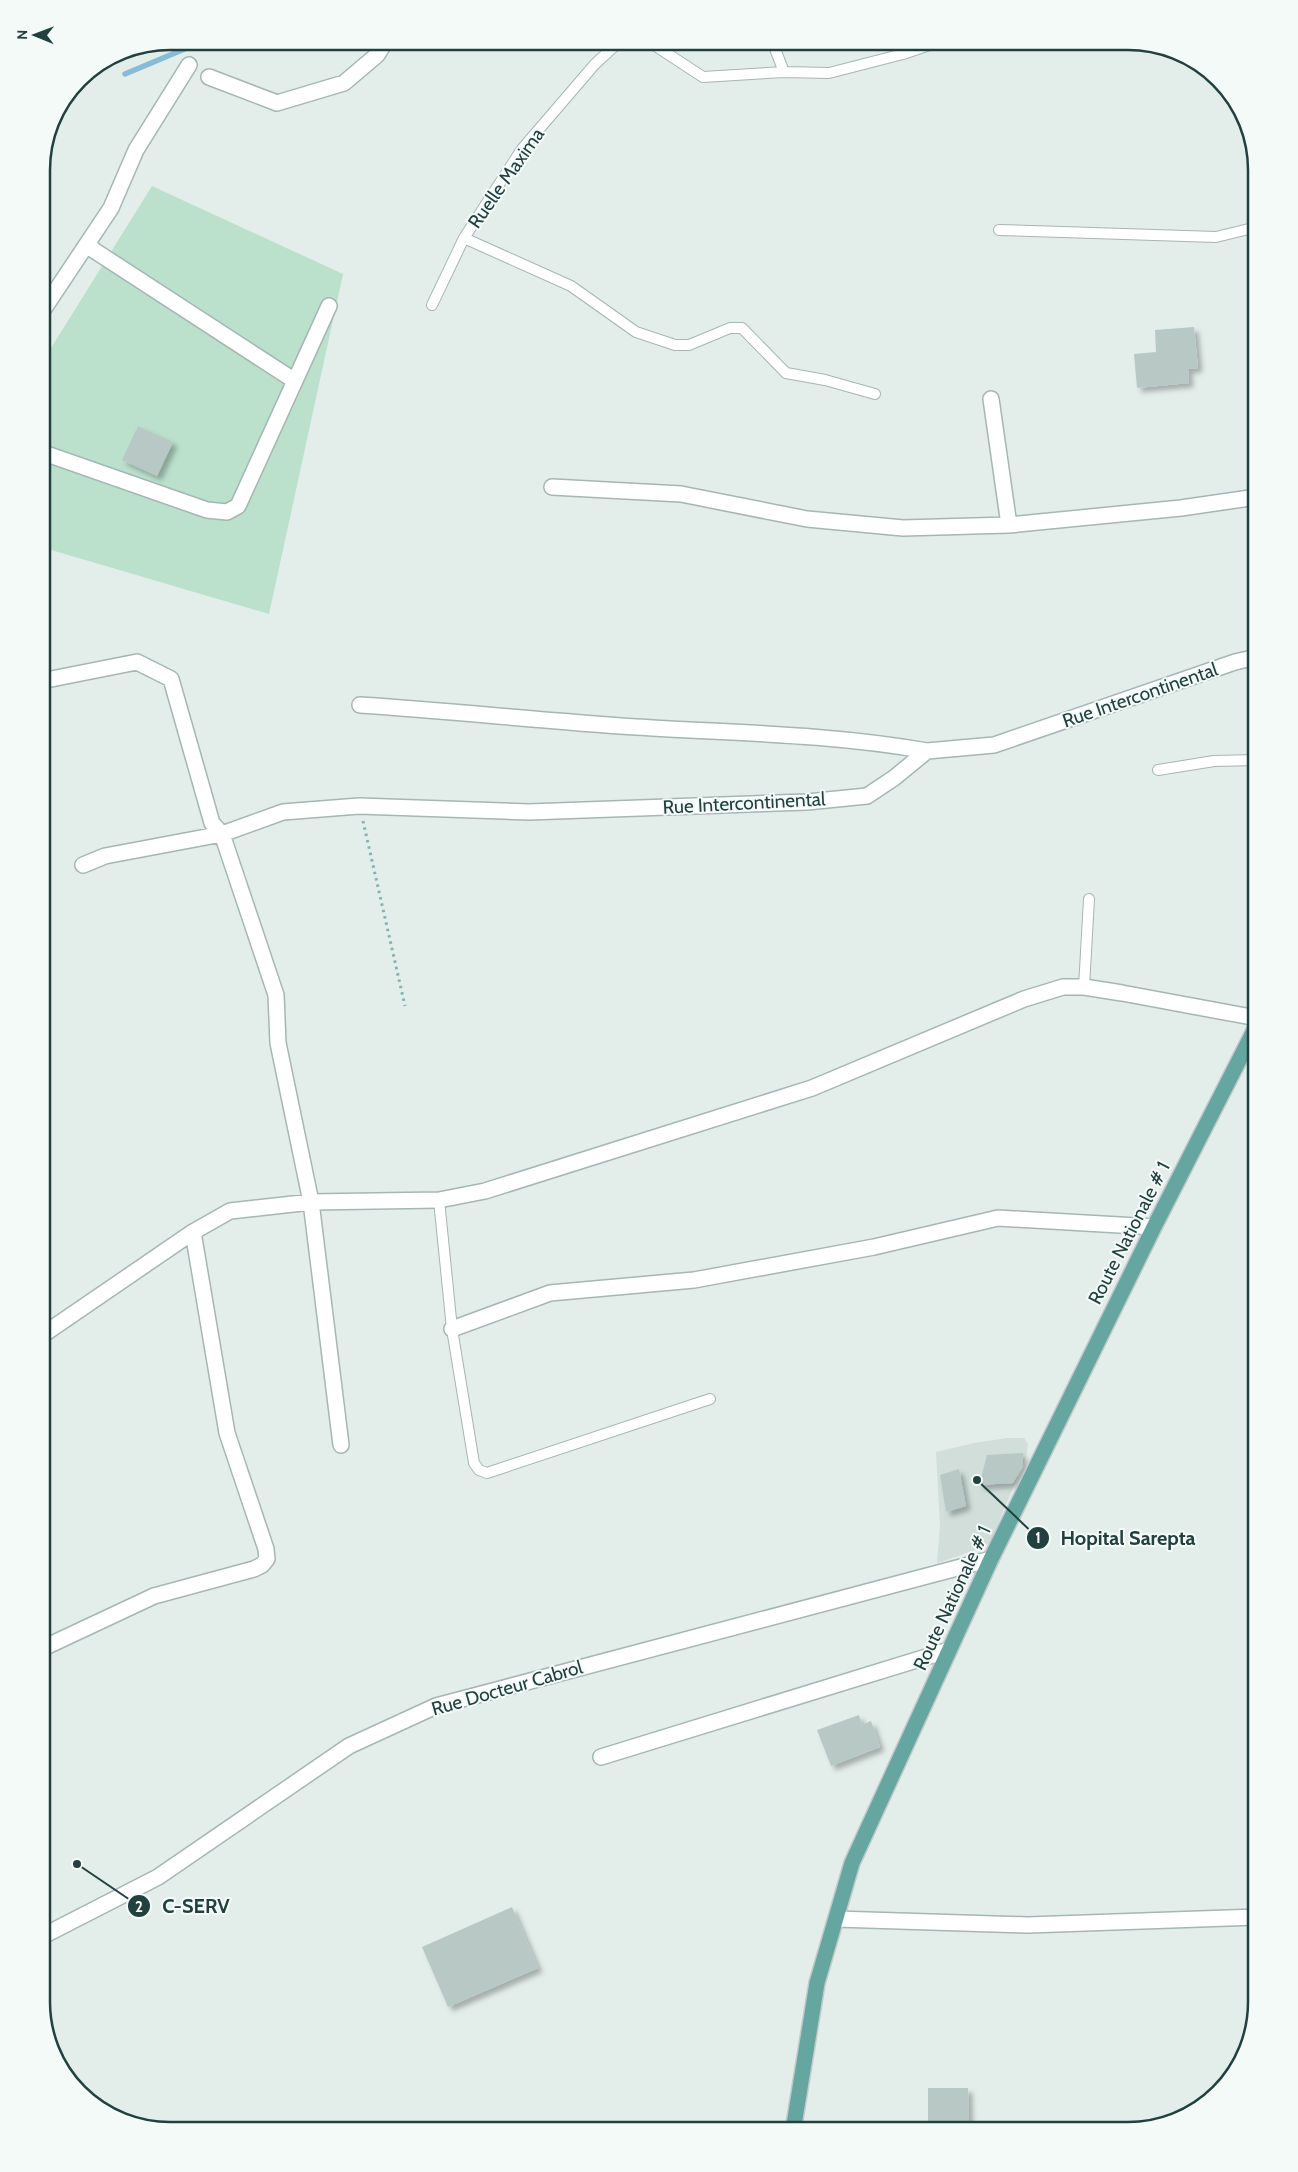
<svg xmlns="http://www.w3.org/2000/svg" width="1298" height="2172" font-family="Cabin,sans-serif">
	<defs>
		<filter id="shadow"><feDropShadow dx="4.5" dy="4.5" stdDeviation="2.5" flood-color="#0004"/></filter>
	</defs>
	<rect width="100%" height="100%" fill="#e3eeeb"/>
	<!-- built -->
	<path fill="#d1deda" d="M 1007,1438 L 1024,1438 L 1028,1444 L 1026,1457 L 990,1543 L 970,1552 L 937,1563 L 940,1526 L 936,1452 L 974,1443 Z"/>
	<!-- green -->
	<path fill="#bbe0cc" d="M 152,186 L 343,274 L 269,614 L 41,547 L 41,364 Z"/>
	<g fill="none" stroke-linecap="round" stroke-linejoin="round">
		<!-- stream -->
		<path stroke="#88bbd5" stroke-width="5.5" d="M 125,74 L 194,45 L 198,41"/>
	</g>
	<!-- building -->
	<path fill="#b8c9c5" filter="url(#shadow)" d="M 1194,327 L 1198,368 L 1188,369 L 1189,383 L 1137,388 L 1134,354 L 1156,352 L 1155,330 Z
		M 138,426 L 173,442 L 157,476 L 122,460 Z
		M 1023,1453 L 1023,1466 L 1013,1483 L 979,1485 L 987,1455 Z
		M 959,1469 L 966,1506 L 946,1512 L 940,1475 Z
		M 859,1715 L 862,1725 L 871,1721 L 880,1747 L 831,1766 L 817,1730 Z
		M 512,1907 L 538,1968 L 448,2007 L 422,1947 Z
		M 928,2088 L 968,2088 L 969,2131 L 928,2131 Z"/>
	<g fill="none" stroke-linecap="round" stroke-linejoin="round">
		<defs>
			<path id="service" d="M 648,41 L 703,77 L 784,72 L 829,73 L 903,54 L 941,41
				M 772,41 L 784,72
				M 999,230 L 1216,237 L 1257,227
				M 464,238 L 571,286 L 636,332 L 675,345 L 689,345 L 730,328 L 742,328 L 786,373 L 825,380 L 875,394
				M 432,305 L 464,238 L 522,149 L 595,64 L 620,41
				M 1158,770 L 1214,761 L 1257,760
				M 1084,987 L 1089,899
				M 439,1200 L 452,1329 L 474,1463 L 479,1470 L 487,1473 L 710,1399"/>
			<path id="minor" d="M 209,77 L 277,103 L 344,83 L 377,55 L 386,41
				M 87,244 L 95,251 L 295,381
				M 41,313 L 111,208 L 136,150 L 189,65
				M 991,399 L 1009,525
				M 41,452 L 207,510 L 227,512 L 238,506 L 329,306
				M 552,487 L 681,494 L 807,519 L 903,528 L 1009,525 L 1181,508 L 1257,497
				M 41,681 L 137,662 L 171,679 L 212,823 L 222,834 L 276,995 L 278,1043 L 311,1202 L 341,1445
				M 360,705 C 452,711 544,721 636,727 C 733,733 832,734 927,751
				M 83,865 L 105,856 L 222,834 L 283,812 L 359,806 L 529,812 L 807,802 L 867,796 L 894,778 L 927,751 L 994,745 L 1235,662 L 1257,657
				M 452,1329 L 550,1293 L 694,1280 L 874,1247 L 998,1218 L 1154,1227
				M 41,1336 L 193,1232 L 230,1211 L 311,1202 L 439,1200 L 485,1191 L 812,1088 L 1024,999 L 1063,987 L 1084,987 L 1122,993 L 1257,1018
				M 41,1649 L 154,1596 L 254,1569 L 262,1565 L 267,1559 L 266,1549 L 227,1433 L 193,1232
				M 601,1757 L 949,1650
				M 836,1919 L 1028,1925 L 1257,1917
				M 41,1937 L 158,1877 L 349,1746 L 436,1706 L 991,1559"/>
			<path id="primary" d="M 793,2131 L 817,1983 L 852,1863 L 991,1559 L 1154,1227 L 1257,1025"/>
		</defs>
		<!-- service casing -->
		<use href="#service" stroke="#a5b6b4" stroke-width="12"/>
		<!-- minor casing -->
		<use href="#minor" stroke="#a5b6b4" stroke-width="18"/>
		<!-- primary casing -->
		<use href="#primary" stroke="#c1cac9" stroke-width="18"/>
		<!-- path -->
		<path stroke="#82b3ad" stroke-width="3" stroke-dasharray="2.5 4" stroke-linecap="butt" d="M 363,821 L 405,1006"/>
		<!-- service -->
		<use href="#service" stroke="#fff" stroke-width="10"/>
		<!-- minor -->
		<use href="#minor" stroke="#fff" stroke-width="15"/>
		<!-- primary -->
		<use href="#primary" stroke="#65a6a1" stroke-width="15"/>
	</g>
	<g text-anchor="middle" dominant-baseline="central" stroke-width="4" stroke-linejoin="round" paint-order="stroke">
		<!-- street labels -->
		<g font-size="19" fill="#21403e" stroke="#f4faf8">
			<text transform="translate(506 178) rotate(-55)">Ruelle Maxima</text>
			<text transform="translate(1140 695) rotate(-19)">Rue Intercontinental</text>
			<text transform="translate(744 803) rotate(-3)">Rue Intercontinental</text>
			<text transform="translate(1129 1233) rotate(-63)">Route Nationale # 1</text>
			<text transform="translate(952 1598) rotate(-65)">Route Nationale # 1</text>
			<text transform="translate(507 1688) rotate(-16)">Rue Docteur Cabrol</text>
		</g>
	</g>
	<!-- crop -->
	<path d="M0 0H1298V2172H0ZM170 50H1128A120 120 0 0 1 1248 170V2002A120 120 0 0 1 1128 2122H170A120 120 0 0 1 50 2002V170A120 120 0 0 1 170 50Z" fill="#f4faf8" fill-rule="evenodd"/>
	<path fill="none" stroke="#21403e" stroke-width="2.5" d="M170 50H1128A120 120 0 0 1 1248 170V2002A120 120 0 0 1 1128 2122H170A120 120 0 0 1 50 2002V170A120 120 0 0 1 170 50Z"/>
	<!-- callouts -->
	<path fill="none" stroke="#21403e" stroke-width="2" d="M977 1480L1038 1538M77 1864L139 1906"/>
	<g fill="#21403e" stroke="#f4faf8" stroke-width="2">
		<circle cx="977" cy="1480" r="5"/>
		<circle cx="77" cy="1864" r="5"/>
		<circle cx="1038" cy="1538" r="12"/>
		<circle cx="139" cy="1906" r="12"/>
	</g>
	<g font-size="15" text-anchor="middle" font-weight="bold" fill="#fff">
		<text x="1038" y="1543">1</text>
		<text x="139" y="1912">2</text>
	</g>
	<g font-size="20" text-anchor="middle" font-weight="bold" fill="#21403e" stroke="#f4faf8" stroke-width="4" stroke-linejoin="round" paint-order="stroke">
		<text x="1128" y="1545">Hopital Sarepta</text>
		<text x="196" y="1913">C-SERV</text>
	</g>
	<!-- north arrow -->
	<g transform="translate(35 35) rotate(271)" stroke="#f4faf8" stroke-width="4" paint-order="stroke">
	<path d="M0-4L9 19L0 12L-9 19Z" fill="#21403e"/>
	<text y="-8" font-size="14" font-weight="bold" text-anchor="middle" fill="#21403e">N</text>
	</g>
</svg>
